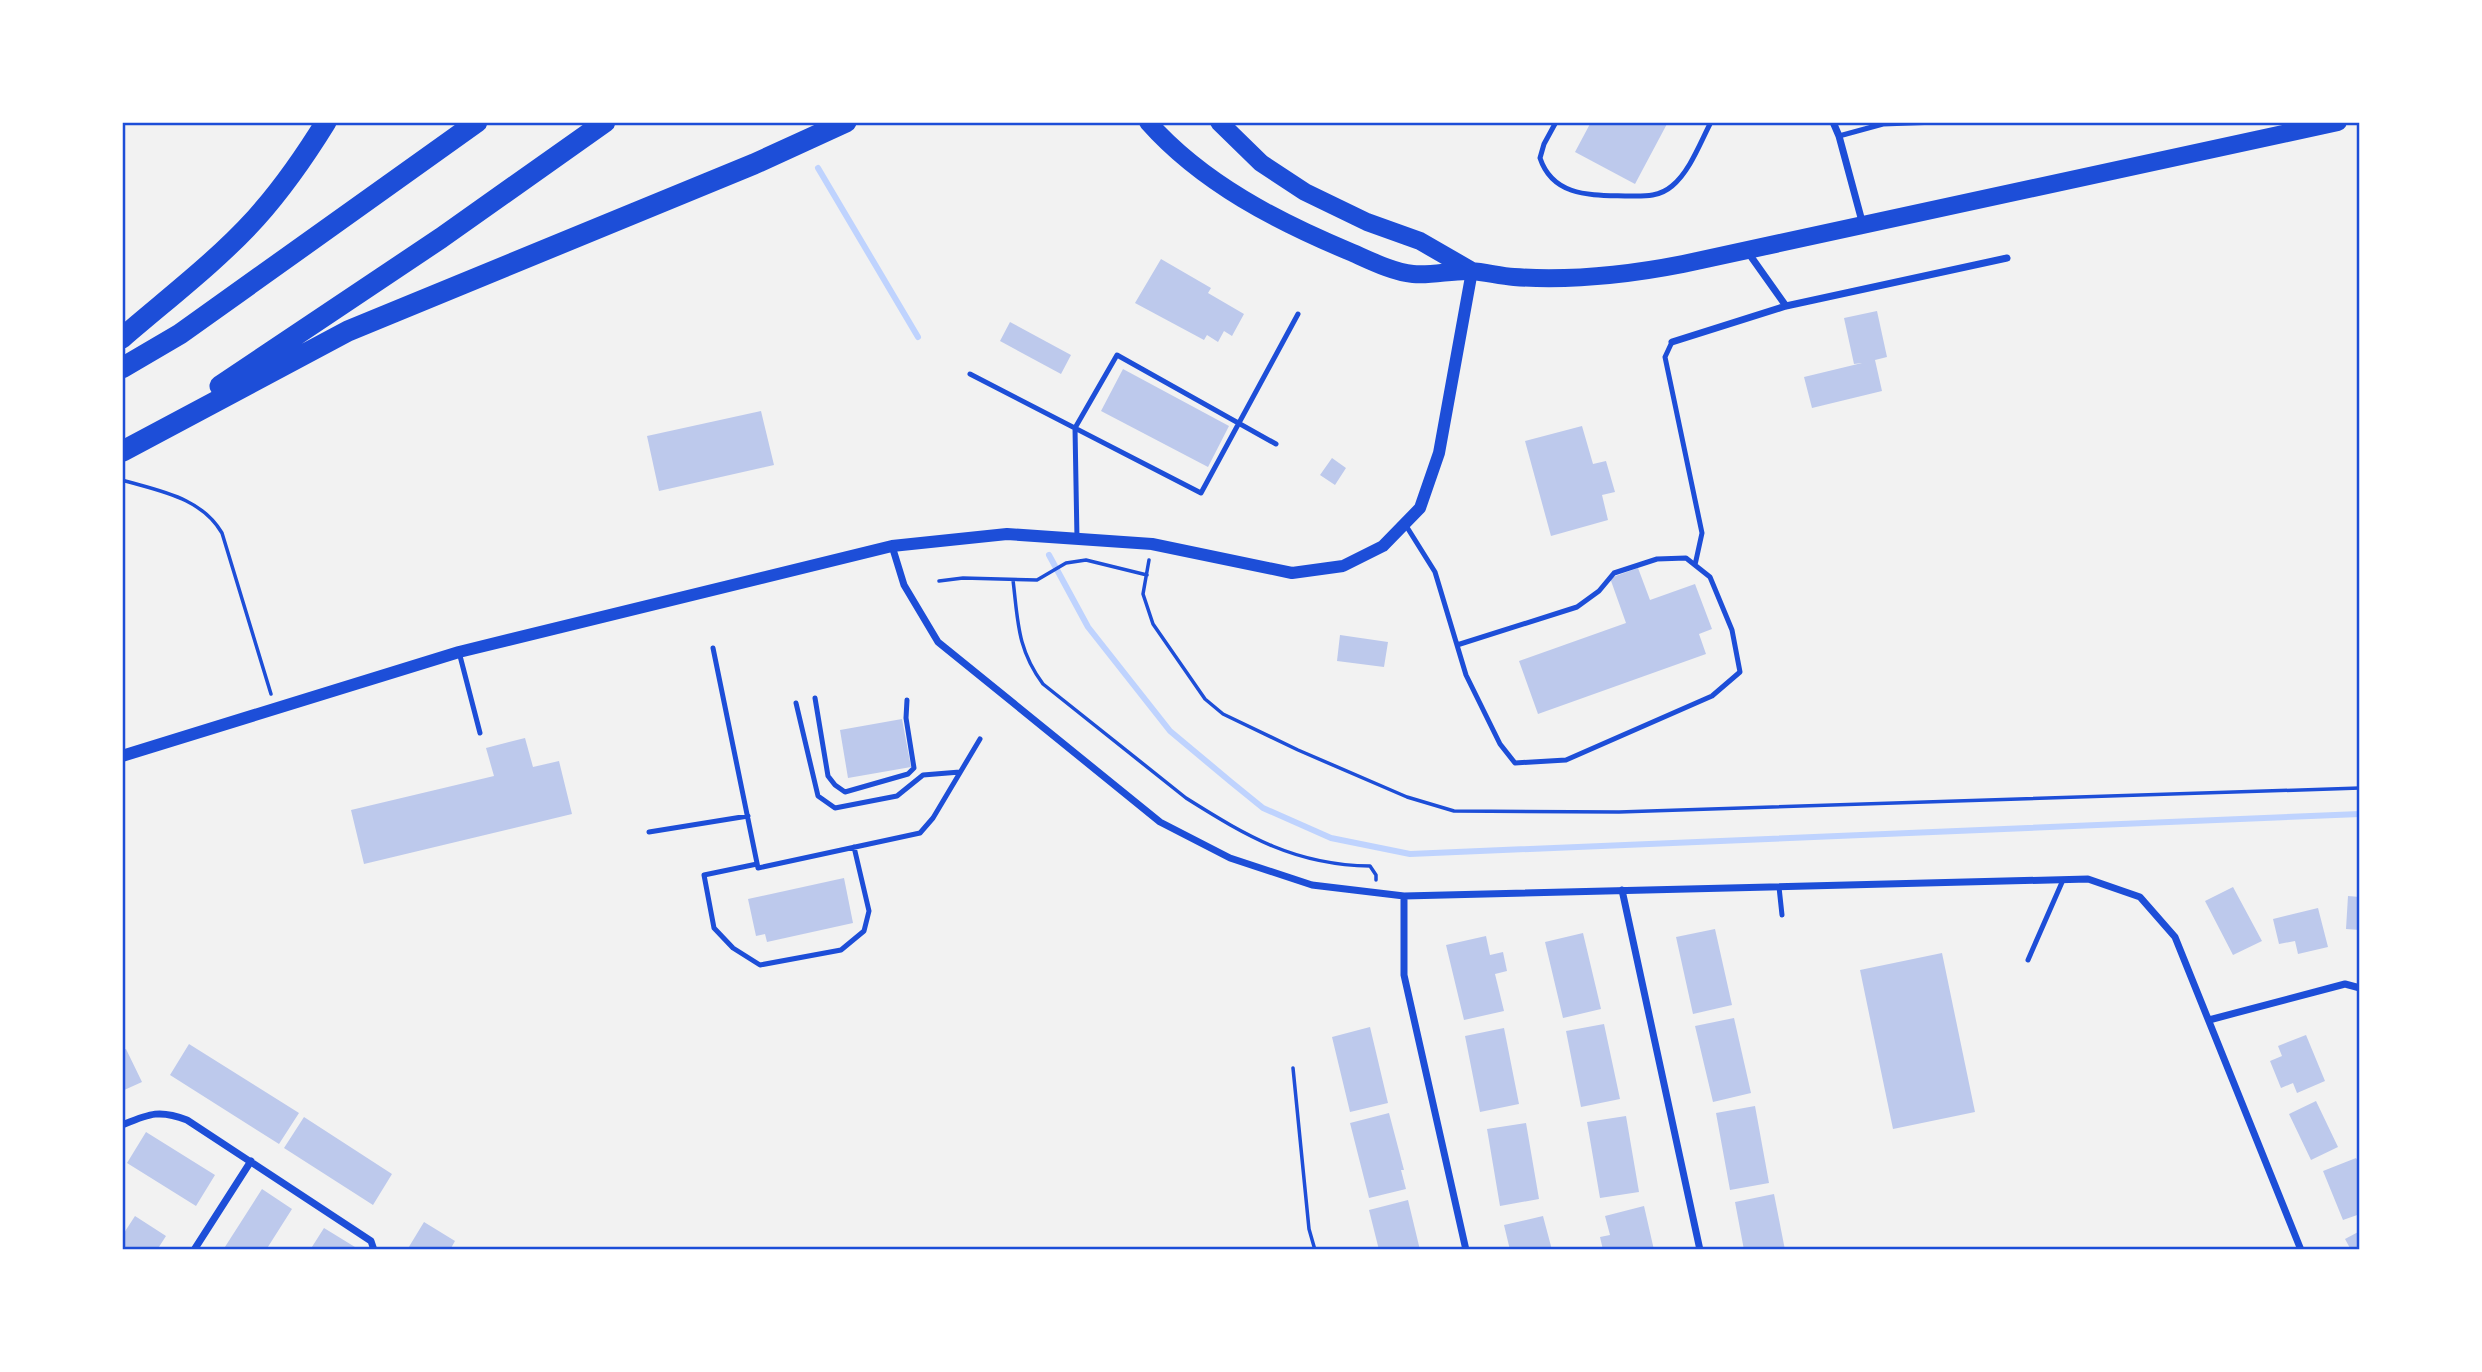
<svg xmlns="http://www.w3.org/2000/svg" width="2482" height="1372" font-family="'Alegreya Sans',sans-serif">
	<rect width="100%" height="100%" fill="#f2f2f2"/>
	<g fill="none" stroke-linecap="round" stroke-linejoin="round">
		<!-- stream -->
		<path stroke="#bfd3fe" stroke-width="6" d="M 818,168 L 918,337
			M 1049,555 L 1088,627 L 1170,731 L 1231,782 L 1263,808 L 1331,838 L 1410,854 L 2360,814"/>
	</g>
	<!-- building -->
	<path fill="#bdc9ec" d="M 1591,122 L 1668,122 L 1635,184 L 1575,152 Z
		M 1161,259 L 1211,288 L 1208,293 L 1244,314 L 1232,336 L 1224,331 L 1218,342 L 1207,335 L 1204,340 L 1135,303 Z
		M 1877,311 L 1887,357 L 1875,360 L 1882,391 L 1812,408 L 1804,377 L 1862,363 L 1854,364 L 1844,318 Z
		M 1010,322 L 1071,355 L 1061,374 L 1000,341 Z
		M 1123,369 L 1229,426 L 1208,467 L 1101,411 Z
		M 761,411 L 774,465 L 659,491 L 647,436 Z
		M 1582,426 L 1593,464 L 1606,461 L 1615,492 L 1602,495 L 1608,520 L 1551,536 L 1525,441 Z
		M 1332,458 L 1346,468 L 1335,485 L 1320,475 Z
		M 1638,568 L 1650,600 L 1695,584 L 1712,629 L 1699,634 L 1706,654 L 1538,714 L 1519,661 L 1626,623 L 1610,578 Z
		M 1340,635 L 1388,642 L 1384,667 L 1337,661 Z
		M 902,719 L 911,767 L 848,778 L 840,730 Z
		M 525,738 L 533,767 L 559,761 L 572,814 L 364,864 L 351,810 L 494,776 L 486,748 Z
		M 844,878 L 853,923 L 767,942 L 765,934 L 756,936 L 748,899 Z
		M 2233,887 L 2262,941 L 2233,955 L 2205,901 Z
		M 2348,896 L 2360,897 L 2360,930 L 2346,929 Z
		M 2318,908 L 2328,947 L 2298,954 L 2295,941 L 2279,944 L 2273,919 Z
		M 1715,929 L 1732,1005 L 1693,1014 L 1676,937 Z
		M 1583,933 L 1601,1009 L 1563,1018 L 1545,942 Z
		M 1486,936 L 1490,955 L 1503,952 L 1507,971 L 1495,974 L 1504,1011 L 1464,1020 L 1446,945 Z
		M 1942,953 L 1975,1112 L 1893,1129 L 1860,970 Z
		M 1734,1018 L 1751,1093 L 1713,1102 L 1695,1026 Z
		M 1604,1024 L 1620,1099 L 1581,1107 L 1566,1031 Z
		M 1370,1027 L 1388,1103 L 1350,1112 L 1332,1037 Z
		M 1504,1028 L 1519,1104 L 1480,1112 L 1465,1036 Z
		M 2306,1035 L 2325,1081 L 2297,1093 L 2293,1083 L 2281,1088 L 2270,1061 L 2282,1056 L 2278,1046 Z
		M 189,1044 L 299,1113 L 279,1144 L 170,1075 Z
		M 126,1049 L 142,1082 L 122,1091 L 122,1050 Z
		M 2316,1101 L 2338,1147 L 2311,1160 L 2289,1114 Z
		M 1755,1106 L 1769,1183 L 1730,1190 L 1716,1113 Z
		M 1389,1113 L 1404,1170 L 1401,1170 L 1406,1189 L 1369,1198 L 1350,1123 Z
		M 1626,1116 L 1639,1192 L 1600,1198 L 1587,1122 Z
		M 304,1117 L 392,1174 L 373,1205 L 284,1148 Z
		M 1526,1123 L 1539,1199 L 1500,1206 L 1487,1129 Z
		M 146,1132 L 215,1175 L 196,1206 L 127,1163 Z
		M 2356,1158 L 2360,1165 L 2360,1214 L 2343,1220 L 2323,1171 Z
		M 262,1189 L 292,1209 L 266,1250 L 223,1250 Z
		M 1774,1194 L 1785,1250 L 1744,1250 L 1735,1202 Z
		M 1408,1200 L 1420,1250 L 1379,1250 L 1369,1210 Z
		M 1644,1206 L 1654,1250 L 1603,1250 L 1600,1237 L 1610,1235 L 1605,1216 Z
		M 135,1216 L 166,1236 L 157,1250 L 122,1250 L 122,1236 Z
		M 1543,1216 L 1552,1250 L 1510,1250 L 1504,1225 Z
		M 424,1222 L 455,1241 L 450,1250 L 407,1250 Z
		M 324,1228 L 355,1247 L 353,1250 L 310,1250 Z
		M 2360,1231 L 2360,1250 L 2351,1250 L 2345,1239 Z"/>
	<g fill="none" stroke-linecap="round" stroke-linejoin="round">
		<!-- path -->
		<path stroke="#1d4ed8" stroke-width="3.5" d="M 122,480 C 159,491 201,497 222,533 L 271,694
			M 1149,560 L 1143,594 L 1153,624 L 1205,699 L 1223,714 L 1298,750 L 1407,797 L 1454,811 L 1619,812 L 2360,788
			M 1013,580 C 1018,621 1017,649 1043,684 L 1186,798 C 1248,837 1295,865 1370,866 L 1376,875 L 1376,880
			M 939,581 L 963,578 L 1037,580 L 1066,563 L 1086,560 L 1147,575
			M 1293,1068 L 1309,1229 L 1315,1250"/>
		<!-- service -->
		<path stroke="#1d4ed8" stroke-width="5" d="M 1556,122 L 1544,144 L 1540,158 C 1553,197 1591,195 1625,196 C 1642,196 1658,198 1672,186 C 1690,171 1700,143 1711,122
			M 1839,136 L 1883,124 L 1938,122
			M 1672,342 L 1665,357 L 1702,533 L 1695,565
			M 970,374 L 1201,493 L 1298,314
			M 1405,524 L 1435,572 L 1466,675 L 1500,744 L 1515,763 L 1566,760 L 1712,696 L 1740,672 L 1732,630 L 1710,577 L 1686,558 L 1657,559 L 1614,573 L 1599,591 L 1577,607 L 1457,645
			M 1077,539 L 1075,428 L 1117,355 L 1276,444
			M 713,648 L 758,868 L 920,833 L 933,818 L 980,739
			M 459,652 L 480,733
			M 815,698 L 828,776 L 835,785 L 845,792 L 908,774 L 914,768 L 906,718 L 907,700
			M 796,703 L 818,796 L 835,808 L 897,796 L 923,775 L 960,772
			M 649,832 L 748,816
			M 757,864 L 704,875 L 714,928 L 733,948 L 760,965 L 841,950 L 864,931 L 869,911 L 854,847
			M 1779,887 L 1782,915
			M 2028,960 L 2063,880"/>
		<!-- minor -->
		<path stroke="#1d4ed8" stroke-width="7" d="M 1833,122 L 1839,136 L 1863,225
			M 1747,251 L 1786,306
			M 1672,342 L 1786,306 L 2007,258
			M 892,546 L 904,585 L 938,642 L 1160,822 L 1230,858 L 1312,885 L 1404,896 L 2088,879 L 2140,897 L 2175,937 L 2301,1250
			M 1622,890 L 1700,1250
			M 1404,896 L 1404,975 L 1466,1250
			M 2209,1020 L 2345,984 L 2360,988
			M 122,1125 C 149,1114 159,1109 187,1120 L 371,1241 L 374,1250
			M 194,1250 L 251,1161"/>
		<!-- tertiary -->
		<path stroke="#1d4ed8" stroke-width="12" d="M 122,756 L 459,652 L 892,546 L 1007,534 L 1152,544 L 1292,573 L 1343,566 L 1383,546 L 1420,508 L 1439,453 L 1472,271"/>
		<!-- primary -->
		<path stroke="#1d4ed8" stroke-width="18" d="M 1148,122 C 1202,183 1278,222 1353,253 C 1371,261 1393,272 1413,274 C 1432,276 1452,270 1471,271 C 1485,272 1500,276 1514,277 C 1571,281 1627,275 1683,264 L 2338,122
			M 1219,122 L 1261,163 L 1305,192 L 1367,222 L 1420,241 L 1472,271"/>
		<!-- motorway -->
		<path stroke="#1d4ed8" stroke-width="21" d="M 122,338 C 167,299 216,262 256,218 C 282,189 305,156 326,122
			M 122,368 L 180,334 L 477,122
			M 220,386 L 441,238 L 605,122
			M 123,451 L 348,331 L 754,164 L 846,122"/>
	</g>
	<!-- border -->
	<rect width="2482" height="1372" fill="none" stroke="#ffffff" stroke-width="248"/>
	<rect x="124" y="124" width="2234" height="1124" fill="none" stroke="#1d4ed8" stroke-width="2.5"/>
</svg>
